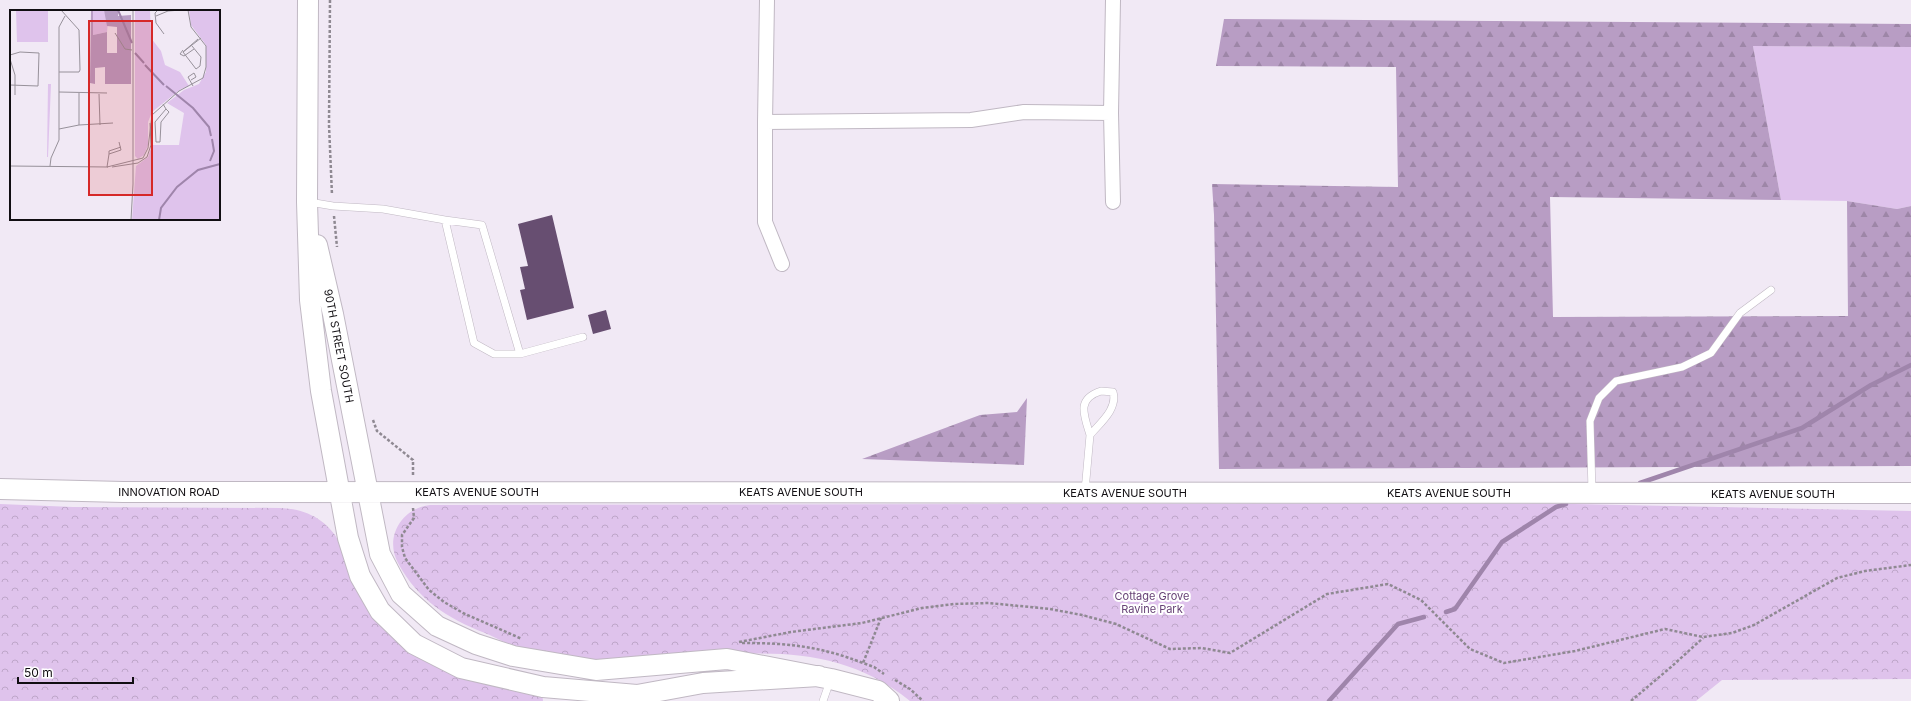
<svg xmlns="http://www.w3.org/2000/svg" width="1911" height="701" font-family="Inter,sans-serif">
	<defs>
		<pattern id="forest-firs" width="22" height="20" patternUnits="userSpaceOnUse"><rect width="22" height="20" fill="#b89dc4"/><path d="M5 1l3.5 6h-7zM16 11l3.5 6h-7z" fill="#9d86a7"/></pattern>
		<pattern id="park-crowns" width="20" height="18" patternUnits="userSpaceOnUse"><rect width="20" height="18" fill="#dfc3ec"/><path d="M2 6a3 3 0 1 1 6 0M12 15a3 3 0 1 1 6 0" fill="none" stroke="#bea6c9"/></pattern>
	</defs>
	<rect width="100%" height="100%" fill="#f1e9f5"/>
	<!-- grass -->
	<path fill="#dfc3ec" d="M 1753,46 L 1911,47 L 1911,206 L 1897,209 L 1847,201 L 1781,200 Z"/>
	<!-- forest -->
	<path fill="url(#forest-firs)" d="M 1224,19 L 1911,24 L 1911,47 L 1753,46 L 1781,200 L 1550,197 L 1553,317 L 1848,316 L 1847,201 L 1897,209 L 1911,206 L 1911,466 L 1219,469 L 1214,215 L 1212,184 L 1398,187 L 1396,67 L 1216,66 Z
		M 1027,398 L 1024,465 L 862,459 L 980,415 L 1017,412 Z"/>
	<!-- park -->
	<path fill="url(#park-crowns)" d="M 0,504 L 73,507 L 281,508 C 303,509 322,517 335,535 L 389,629 L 542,692 L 543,701 L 0,701 Z
		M 1018,504 L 1574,504 L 1911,511 L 1911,679 L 1722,680 L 1696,701 L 910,701 C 815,623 701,666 592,660 C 576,659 556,661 541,657 C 522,652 503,641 485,633 C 447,618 418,600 398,563 C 384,537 402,508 430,505 Z"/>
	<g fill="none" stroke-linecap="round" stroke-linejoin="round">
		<!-- stream -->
		<path stroke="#9f85ab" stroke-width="4.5" d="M 1640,483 L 1802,428 L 1871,385 L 1911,365
			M 1446,612 L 1455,609 L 1502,542 L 1556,507 L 1566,504
			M 1329,701 L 1398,624 L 1424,617"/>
	</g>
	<!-- building -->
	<path fill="#674e71" d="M 552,215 L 574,308 L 527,320 L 520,290 L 525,289 L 520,267 L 528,266 L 518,224 Z
		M 606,310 L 611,329 L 593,334 L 588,315 Z"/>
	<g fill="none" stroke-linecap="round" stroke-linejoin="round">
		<defs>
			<path id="lane" d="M 309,202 L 333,206 L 383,209 L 445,220 L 474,343 L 494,354 L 520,354 L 583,337
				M 445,220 L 482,225 L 520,354
				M 1101,391 L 1113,392 C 1118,409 1100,423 1090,435 C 1084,415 1076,399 1101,391 Z
				M 1085,491 L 1090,435
				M 1592,491 L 1590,421 L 1599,398 L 1616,381 L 1682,367 L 1711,353 L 1740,313 L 1771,290
				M 823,701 L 830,681"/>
			<path id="street" d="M 767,0 L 765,122 L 765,222 L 782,264
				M 1113,0 L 1111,113 L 1113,202
				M 765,122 L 971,120 L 1024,112 L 1111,113"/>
			<path id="secondary" d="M 308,0 L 307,202 L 310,300 L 321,391 L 348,538 L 360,576 L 380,611 L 414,644 L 461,668 L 543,687 L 637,695 L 703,683 L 819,676
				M 317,245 L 333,314 L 380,554 L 401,594 L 437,626 L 476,644 L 513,656 L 596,670 L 727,659 L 831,679 L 878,691 L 889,701
				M 0,489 L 123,492 L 1911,493"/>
		</defs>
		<!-- lane casing -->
		<use href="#lane" stroke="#c0b8c3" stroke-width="8"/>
		<!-- street casing -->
		<use href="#street" stroke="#c0b8c3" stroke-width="16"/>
		<!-- secondary casing -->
		<use href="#secondary" stroke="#c0b8c3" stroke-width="22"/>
		<!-- path -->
		<path stroke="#8f8992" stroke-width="2.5" stroke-dasharray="3 2" stroke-linecap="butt" d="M 330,0 L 329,125 L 332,195
			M 334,216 L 337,247
			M 373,420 L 377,431 L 413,460 L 413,475
			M 413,508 L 414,518 L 402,535 L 402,547 L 405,558 L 429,590 L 444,602 L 463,613 L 522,639
			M 881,618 L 863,663 L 874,667 L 884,674
			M 739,642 L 791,632 L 862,623 L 922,608 L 954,604 L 989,603 L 1050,609 L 1082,615 L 1116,624 L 1170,649 L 1202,648 L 1230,653 L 1327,594 L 1388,584 L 1421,600 L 1470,649 L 1504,663 L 1575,651 L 1665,629 L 1703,637 L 1732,633 L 1754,625 L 1837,578 L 1865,571 L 1911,565
			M 742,643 C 788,643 819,646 863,663
			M 895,680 L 910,689 L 923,701
			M 1631,701 L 1671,667 L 1703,638"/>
		<!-- lane -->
		<use href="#lane" stroke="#fff" stroke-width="7"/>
		<!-- street -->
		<use href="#street" stroke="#fff" stroke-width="14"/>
		<!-- secondary -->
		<use href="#secondary" stroke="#fff" stroke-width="20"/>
	</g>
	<g text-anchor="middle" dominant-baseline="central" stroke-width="4" stroke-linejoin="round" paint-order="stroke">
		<!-- street labels -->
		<g font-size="11" fill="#110e12" stroke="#fff">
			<text transform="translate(339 346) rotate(79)">90TH STREET SOUTH</text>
			<text x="169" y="492">INNOVATION ROAD</text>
			<text x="477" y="492">KEATS AVENUE SOUTH</text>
			<text x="801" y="492">KEATS AVENUE SOUTH</text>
			<text x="1125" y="493">KEATS AVENUE SOUTH</text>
			<text x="1449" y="493">KEATS AVENUE SOUTH</text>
			<text x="1773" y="494">KEATS AVENUE SOUTH</text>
		</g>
		<!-- park labels -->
		<g font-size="11" fill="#674276" stroke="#fff">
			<text x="1152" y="596">Cottage Grove<tspan x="1152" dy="13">Ravine Park</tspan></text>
		</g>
	</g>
	<!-- overview -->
	<g transform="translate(10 10)">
		<rect width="210" height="210" fill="#f1e9f5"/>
		<path d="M 83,0 L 94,0 L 98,12 L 97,22 L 83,25 ZM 38,74 L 41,74 L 38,147 L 37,147 Z" fill="#dfc3ec"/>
		<path d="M 81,0 L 83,0 L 83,25 L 97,22 L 97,43 L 107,43 L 107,17 L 97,16 L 94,0 L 108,0 L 108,6 L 121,5 L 121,74 L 95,74 L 95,57 L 85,58 L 85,74 L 80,73 Z" fill="#b89dc4"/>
		<path d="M 6,0 L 38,0 L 38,32 L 7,32 ZM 125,0 L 140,0 L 141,28 L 151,41 L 155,55 L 170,62 L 179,76 L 171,79 L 142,102 L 138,112 L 138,135 L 134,145 L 128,149 L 125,146 ZM 179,0 L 210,0 L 210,210 L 122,210 L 126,156 L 138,147 L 142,135 L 169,135 L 174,103 L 157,93 L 174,80 L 189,74 L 196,62 L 196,35 L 181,15 Z" fill="#dfc3ec"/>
		<path fill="none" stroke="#9f85ab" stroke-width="2" d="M 108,0 L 122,33M 125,43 L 134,53M 135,55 L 154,75M 156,76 L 183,98 L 199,117 L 201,126M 200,151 L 204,141 L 202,129M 149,210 L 151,198 L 167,177 L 188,160 L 210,154"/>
		<path fill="none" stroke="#97919a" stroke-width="1" d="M 148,0 L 145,3 L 146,13 L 154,24M 158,1 L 171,0M 146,6 L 158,1M 105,23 L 115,39 L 122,40M 188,29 L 173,42 L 191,28M 173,40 L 170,44 L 174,46 L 184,39M 173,42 L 186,59 L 190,56 L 191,47 L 182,36M 0,45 L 10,42 L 29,43 L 28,76 L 0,75M 0,49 L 5,65 L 5,85M 49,62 L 69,62 L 70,60 L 69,20 L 51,0M 181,70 L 186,67 L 184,63 L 178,67 L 183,76M 49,82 L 97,83M 69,83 L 69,115M 89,84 L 90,115M 153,94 L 156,99 L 145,112 L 146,132 L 150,132 L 151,112 L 159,102 L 156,99M 49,119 L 69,115 L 103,113M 99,144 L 99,141 L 111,137M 0,156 L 98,157M 40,156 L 41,148 L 49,130 L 49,17 L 55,6M 97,157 L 133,148 L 138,138 L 142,105 L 169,81 L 193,68 L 196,57 L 196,36 L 181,17 L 178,0M 97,157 L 99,144 L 111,140 L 109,132M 102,157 L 128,153 L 137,147 L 141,135 L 140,113M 121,210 L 123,174 L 123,0"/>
		<path fill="#d62828" fill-opacity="0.15" stroke="#d62828" stroke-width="2" d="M 79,11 L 142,11 L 142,185 L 79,185 Z"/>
		<rect width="210" height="210" fill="none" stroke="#110e12" stroke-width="2"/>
	</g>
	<!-- scale -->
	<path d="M18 677v6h115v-6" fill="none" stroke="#110e12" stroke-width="2"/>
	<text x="24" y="677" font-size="12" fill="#110e12" stroke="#ffffff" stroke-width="3" paint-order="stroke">50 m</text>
</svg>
